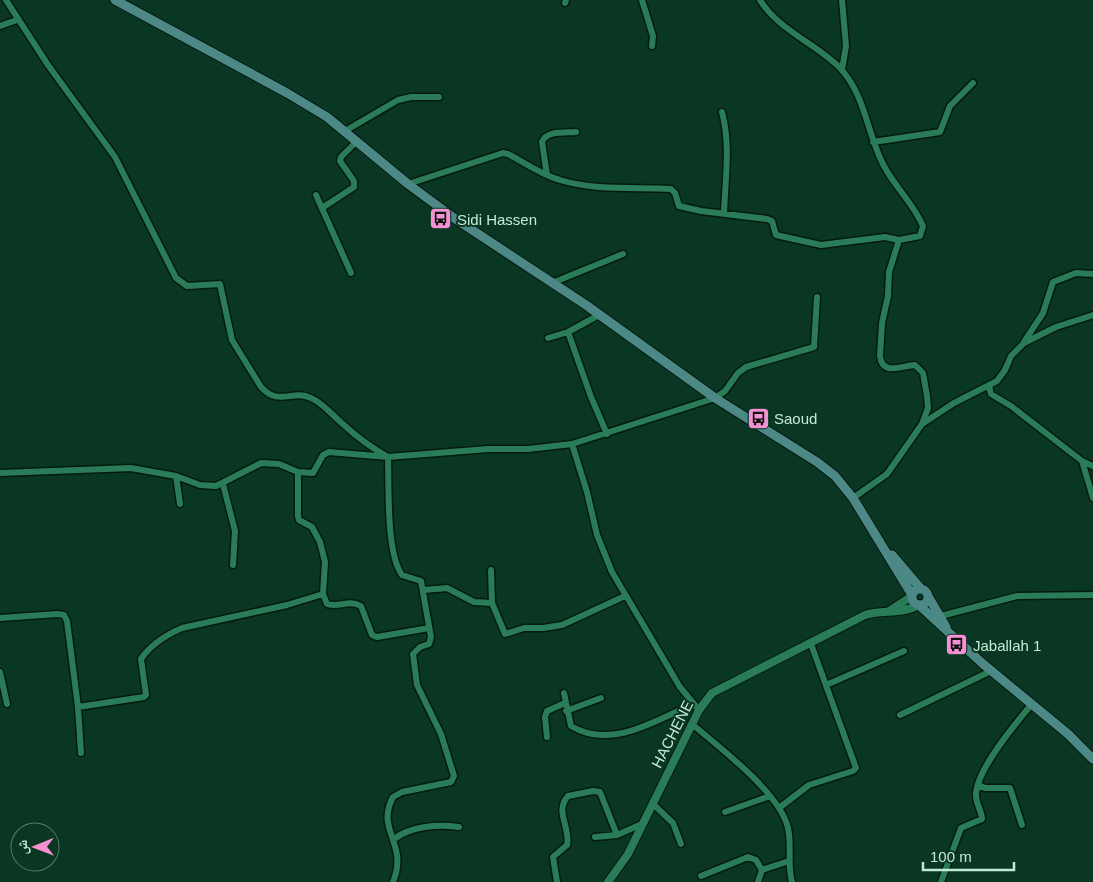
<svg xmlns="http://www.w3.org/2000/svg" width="1093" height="882" font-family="Helvetica,'Noto Naskh Arabic',sans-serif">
	<rect width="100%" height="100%" fill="#093723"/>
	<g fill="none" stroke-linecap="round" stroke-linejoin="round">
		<defs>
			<path id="minor" d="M 6,0 L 48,65 L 115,157 L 176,278 L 187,286 L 220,284 L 232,340 L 261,387 C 279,407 292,389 311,398 C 323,403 334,417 344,425 C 358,438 372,448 388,457 C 389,486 386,553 402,575 L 421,581 L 431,637 L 429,644 L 420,647 L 413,654 L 417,685 L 441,734 L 454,776 L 451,782 L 402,792 L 393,797 C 375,831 409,843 393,882
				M 642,0 L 653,36 L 652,46
				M 760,0 C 778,30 817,44 841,69 C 866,97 867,134 884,166 C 895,187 913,203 923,226 L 920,236 L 899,240 L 889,272 L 888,296 L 882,323 L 880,356 C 882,376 901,366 915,365 L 923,373 L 927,396 L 928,408 L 922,424
				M 842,0 L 846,46 L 842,70
				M 565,3 L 566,0
				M 0,26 L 17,20
				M 722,112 C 731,146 725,180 724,214
				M 345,131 L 398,100 L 411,97 L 439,97
				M 873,142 L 940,132 L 950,106 L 973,83
				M 547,175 L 542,142 C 547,130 565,133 576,132
				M 408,184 L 503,153 L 508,154 C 525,163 542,175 560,180 C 596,191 635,187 671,189 L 675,193 L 679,206 L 701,211 L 767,219 L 772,221 L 776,235 L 821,245 L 885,237 L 899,240
				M 316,195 L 351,273
				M 322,208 L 354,187 L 354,181 L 340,161 L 341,157 L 357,141
				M 552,283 L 623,254
				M 599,315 L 568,332 L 591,397 L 607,434
				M 548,338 L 568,332
				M 1024,342 L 1043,313 L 1053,282 L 1076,273 L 1093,274
				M 989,386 L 991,394 L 1011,406 L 1082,461 L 1093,466
				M 572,444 L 587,492 L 597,535 L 612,572 L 680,687 L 699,710
				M 1082,461 L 1093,498
				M 298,472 L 298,516 L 299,520 L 312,527 L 320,542 L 325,562 L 323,594 L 327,604 C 338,608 349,599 361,606 L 372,635 L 377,637 L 429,628
				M 0,473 L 131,468 L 176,476 L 200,485 L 216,486 L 261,463 L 279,464 L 298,472 L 313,473 L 323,455 L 329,452 L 388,457 L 488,449 L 528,449 L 572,444 L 715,398 L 725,391 L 738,373 L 746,367 L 814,347 L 817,297
				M 176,476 L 180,504
				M 223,484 L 235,531 L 233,565
				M 853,498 L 887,474 L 922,424 L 954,403 L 997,381 L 1005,370 L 1011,356 L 1024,343 L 1056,327 L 1093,315
				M 491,570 L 492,603 L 505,634 L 524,628 L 543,628 L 562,625 L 625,596
				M 424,590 L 447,588 L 474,602 L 492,603
				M 937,617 L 1017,596 L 1093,595
				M 0,618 L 57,614 L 64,615 L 67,621 L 78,707 L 81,753
				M 0,672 L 7,704
				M 826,685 L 904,651
				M 564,693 L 571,726 C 611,750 655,721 693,704
				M 78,707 L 144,697 L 146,695 L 141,659 C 151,644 166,635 182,628 L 287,605 L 323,594
				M 566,711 L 601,698
				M 900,715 L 991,671
				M 692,724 C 720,748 780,793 788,828 C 792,846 787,864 792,882
				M 547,737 L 545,717 L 547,711 L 565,703
				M 978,785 L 985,788 L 1010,788 L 1022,825
				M 653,804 L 673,823 L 681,844
				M 779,808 L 809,785 L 853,771 L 856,768 L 811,644
				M 725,812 L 770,796
				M 595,837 L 617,835 L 644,823
				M 394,839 C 411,826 438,824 459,827
				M 701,876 L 748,857 L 756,860 L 762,870
				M 557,882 L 553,857 L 567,845 C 571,828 554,811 568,796 L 593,791 L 600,792 L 617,835
				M 758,882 L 762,870 L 789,861
				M 941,882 L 961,828 L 982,819 C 982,811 975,803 976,793 C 978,768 1015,724 1031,705"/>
			<path id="tertiary" d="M 889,611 L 912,596
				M 608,882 L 628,854 L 699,710 L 712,693 L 865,615 C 882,609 902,615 918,605"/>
			<path id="secondary" d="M 115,0 L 287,93 L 327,117 L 408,184 L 454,218 L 586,305 L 715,398 L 817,462 L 835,476 L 853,498 L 912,595
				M 892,555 L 921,589
				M912 597a8 8 0 1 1 16 0a8 8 0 1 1-16 0Z
				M 928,596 L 946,627
				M 920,606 L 982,663 L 1068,734 L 1093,759"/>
		</defs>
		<!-- minor casing -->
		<use href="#minor" stroke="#031b10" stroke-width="9"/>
		<!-- tertiary casing -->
		<use href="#tertiary" stroke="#031b10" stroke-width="10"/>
		<!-- secondary casing -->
		<use href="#secondary" stroke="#031b10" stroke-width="11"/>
		<!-- minor -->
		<use href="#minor" stroke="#297c57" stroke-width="6"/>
		<!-- tertiary -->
		<use href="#tertiary" stroke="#297c57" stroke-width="8"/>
		<!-- secondary -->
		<use href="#secondary" stroke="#4c8885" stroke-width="9"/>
	</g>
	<!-- icons -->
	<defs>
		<symbol id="bus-square" viewBox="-11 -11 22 22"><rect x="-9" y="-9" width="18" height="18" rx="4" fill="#f491d3" stroke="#093723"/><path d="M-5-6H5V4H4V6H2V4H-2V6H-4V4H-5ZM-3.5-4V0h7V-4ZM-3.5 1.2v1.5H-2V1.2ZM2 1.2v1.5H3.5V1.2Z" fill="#111"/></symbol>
	</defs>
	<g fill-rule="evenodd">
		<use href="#bus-square" x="428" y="206" width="25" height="25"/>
		<use href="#bus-square" x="746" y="406" width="25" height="25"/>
		<use href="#bus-square" x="944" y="632" width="25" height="25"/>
	</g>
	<g text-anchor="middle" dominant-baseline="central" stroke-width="4" stroke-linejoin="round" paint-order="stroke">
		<!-- poi labels -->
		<g font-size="15" fill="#c3e9d3" stroke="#093723" text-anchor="start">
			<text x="457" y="219">Sidi Hassen</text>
			<text x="774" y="418">Saoud</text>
			<text x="973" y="645">Jaballah 1</text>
		</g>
		<!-- street labels -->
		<g font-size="15" fill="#c3e9d3" stroke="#093723">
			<text transform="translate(672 734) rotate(-63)">HACHENE</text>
		</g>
	</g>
	<!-- north arrow -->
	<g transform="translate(35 847) rotate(269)"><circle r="24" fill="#093723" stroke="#537e69"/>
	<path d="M0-4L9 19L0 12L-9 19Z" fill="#f491d3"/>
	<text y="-8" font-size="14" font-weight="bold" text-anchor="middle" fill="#c3e9d3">ش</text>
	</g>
	<!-- scale -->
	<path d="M923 862v8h91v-8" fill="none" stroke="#c3e9d3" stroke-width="2.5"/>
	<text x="930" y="862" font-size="15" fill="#c3e9d3" stroke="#093723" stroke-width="4" paint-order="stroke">100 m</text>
</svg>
